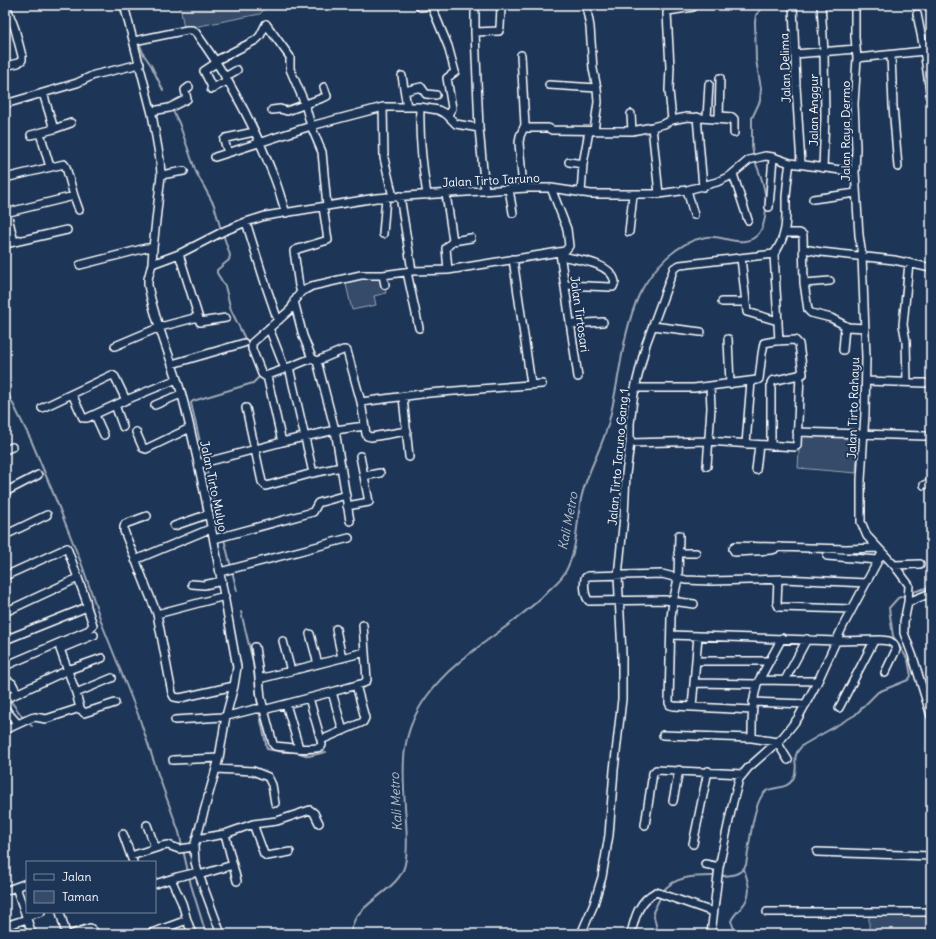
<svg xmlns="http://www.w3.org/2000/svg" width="936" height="939" font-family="Delius,sans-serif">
	<rect width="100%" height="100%" fill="#1d3557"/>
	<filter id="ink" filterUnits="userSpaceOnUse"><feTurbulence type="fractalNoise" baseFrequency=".025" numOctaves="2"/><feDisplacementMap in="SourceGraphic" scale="8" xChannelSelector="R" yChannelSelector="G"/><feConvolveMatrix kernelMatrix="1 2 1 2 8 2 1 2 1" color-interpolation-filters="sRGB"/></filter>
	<g filter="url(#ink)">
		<!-- green -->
		<path fill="#364b69" stroke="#9aa5b4" d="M 180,5 L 268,5 L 260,14 L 184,29 Z
			M 382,277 L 386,293 L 374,296 L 376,305 L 352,310 L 345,280 Z
			M 800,434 L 858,437 L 856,473 L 798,468 Z
			M 869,915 L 931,915 L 931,934 L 869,934 Z"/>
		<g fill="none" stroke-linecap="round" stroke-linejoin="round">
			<!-- stream -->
			<path stroke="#a0aab8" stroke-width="2" d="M 139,43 L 144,55 L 151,65 L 163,90
				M 172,109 L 179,123 L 196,172 L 214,205 L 221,230
				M 754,157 L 752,147 L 752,118 L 760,101 L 761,88 L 756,60 L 755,22 L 756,15 L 765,5
				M 931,224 L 929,231 L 931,244
				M 223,234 L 230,255 L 229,260 L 217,270 L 217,273 L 225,286 L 231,310 L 249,347
				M 930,270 L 927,289 L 929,321 L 928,348 L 931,383
				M 5,388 L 31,440 L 54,495 L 82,565 L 102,624 L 139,717 L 159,777 L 179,832 L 191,885 L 206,934
				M 931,514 L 931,527
				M 223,535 L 211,489 L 191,403 L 193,401 L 253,383 L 259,377 L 258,372
				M 224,539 L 237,591
				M 910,593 L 926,588 L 931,585
				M 241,612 L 253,662 L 258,707
				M 10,700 L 24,719
				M 259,711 L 267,749 L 283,752 L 296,752 L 309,756 L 326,752
				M 27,722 L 32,726
				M 720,876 C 730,876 741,875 746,865 C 749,849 753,800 766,791 C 774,786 787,790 793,779 C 801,765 788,759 803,745 L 855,715 L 878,692 L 908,680 L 911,676 L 908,660 L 893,636 L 889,608 L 898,598 L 906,595
				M 663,892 C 673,875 699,876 716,876
				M 350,934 C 352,928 353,921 357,916 C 370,898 401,886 405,864 C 408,850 407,835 406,821 C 403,774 397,737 427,696 C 457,654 508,631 544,595 C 550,588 559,582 564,574 C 578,552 576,524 581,499 C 587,470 604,446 610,417 C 620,377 622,333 639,295 C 652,269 676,242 706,237 C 719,235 732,243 745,241 C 769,238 768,202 763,184 C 761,176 758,169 755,161
				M 658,934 L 653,912 L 661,896
				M 736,934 L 731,921 C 733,916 737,912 741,908 C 753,894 749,885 744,869"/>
			<defs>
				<path id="minor" d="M 124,5 L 152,114 L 160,160 L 161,175 L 153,248 L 152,264 L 148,279 L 148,285 C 155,325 174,363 184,403 C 206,491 221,579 237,667 L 234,686 L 226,716 L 219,758 L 194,847 L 195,862 L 198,872 L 221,934
					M 431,5 L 448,46 L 455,72 L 447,78 L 452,108 L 449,113 L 446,114
					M 475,5 L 475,32 L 479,128 L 485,191
					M 586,5 L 590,27 L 593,69 L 597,88 L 598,102 L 594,131
					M 793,5 L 796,86 L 801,164
					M 821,5 L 824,52 L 825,117 L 823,168
					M 855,5 L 855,37 L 857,58 L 854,104 L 856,148 L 855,172 L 859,235 L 862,256 L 866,357 L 865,413 L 861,480 L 861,522 L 867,536 L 894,565 L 909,585 L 908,602 L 904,622 L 904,633 L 913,657 L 931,716
					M 420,7 L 431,6
					M 917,14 L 923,44 L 931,98
					M 266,24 L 290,57 L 290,69 L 305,104 L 311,126 L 322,152 L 327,206
					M 475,32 L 499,31 L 500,27 L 501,8
					M 134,41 L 187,30 L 192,30 L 196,33 C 227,75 253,123 272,172 C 278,185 281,199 286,213
					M 795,54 L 856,49
					M 521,55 L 525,125 L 520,136 L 519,143 L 523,188
					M 891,55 L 893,106 L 898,167
					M 857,58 L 924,51
					M 215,61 L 256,40 L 260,36 L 266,24
					M 5,66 L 18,63 L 22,60 L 22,56 L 15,29 L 6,5
					M 402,76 L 407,107
					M 225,77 L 237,70
					M 549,85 L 597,88
					M 211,89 L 227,81
					M 213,89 L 204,71 L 216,63
					M 405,91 L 421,87 L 426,94 L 436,95
					M 5,104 L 77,83 L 94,75 L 140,64
					M 383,107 L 384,158 L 393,197
					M 420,107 C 419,138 422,164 427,195
					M 272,110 L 280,109 L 287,111 L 325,97 L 327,96 L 324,87
					M 152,111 L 169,108 L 187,99 L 185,90 L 189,87
					M 631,114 L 632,131
					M 721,116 L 732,117 L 734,119 L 734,133
					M 697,117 L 703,187
					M 707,118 L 709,84
					M 719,119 L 720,78
					M 672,120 L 669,90 L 670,67 L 667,13 L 668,11 L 693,7 L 695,5
					M 652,127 L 659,194
					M 525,128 L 548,128 L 552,130 L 632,131 L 652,127 L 664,124 L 672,120 L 687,117 L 727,120
					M 54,129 L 71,123
					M 40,133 L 50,167
					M 31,135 L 54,129 L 43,93
					M 228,153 L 224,140 L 226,138 L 254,132
					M 215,157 L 311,126 L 383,107 L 420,107 L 438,110 L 446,114 L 456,124 L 479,128
					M 569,162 L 583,164
					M 733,174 L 748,220
					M 161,175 L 184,171
					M 5,178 L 64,164 L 66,167 L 74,196 L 5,213
					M 509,189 L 513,213
					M 687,190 L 694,215
					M 581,193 L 583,164 L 589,131
					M 446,194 L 453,241 L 446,248 L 448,270
					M 74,196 L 79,210
					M 400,196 L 412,271
					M 813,199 L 856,193
					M 5,204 L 14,242 L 67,230
					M 769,207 L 773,157
					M 246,222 L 266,286 L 276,315 L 279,320
					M 629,232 L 633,195
					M 785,233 L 799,233 L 803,235 L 804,283 L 808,310 L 811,313 L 831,318 L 848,327 L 865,328
					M 383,234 L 386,197
					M 453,241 L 471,238
					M 5,244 L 14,242
					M 804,249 L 821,252 L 894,260 L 931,268
					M 560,253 L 578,377
					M 179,254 L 200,322 L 226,318
					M 774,254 L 779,341
					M 561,256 C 578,260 611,262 615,282 L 613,287 L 610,287 L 565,285
					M 741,258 L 747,312 L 778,321
					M 513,259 L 531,384
					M 152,264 L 179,254 L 224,231 L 246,222 L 265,216 L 376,198 L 527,188 L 551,188 L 591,194 L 659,194 L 687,190 L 717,182 L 730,176 L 749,160 L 765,156 L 773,157 L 790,163 L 855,172
					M 80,265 L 146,248 L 153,248
					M 407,272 L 419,328
					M 383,275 L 385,285
					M 804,283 L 830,281
					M 301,292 L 299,286 L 294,251 L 298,249 L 328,240 L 323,207
					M 294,301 L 303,336 L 312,358 L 317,361 L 335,430 L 350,521
					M 722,302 L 745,302
					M 570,324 L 603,322
					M 653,326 L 701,332
					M 269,328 L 285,369
					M 728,339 L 730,384
					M 115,346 L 160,327 L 198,317
					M 843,350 L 845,326
					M 312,358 L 285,369 L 265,376 L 262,374 L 252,349 L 252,343 L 282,317 L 291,309 L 297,297 L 301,292 L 312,286 L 361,275 L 383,275 L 412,271 L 448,270 L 565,251 L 569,246 L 567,229 L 551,188
					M 317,361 L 343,350 L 345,350 L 347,351 L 361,402 L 366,434 L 367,436 L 371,437 L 407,431
					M 172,364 L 244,343
					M 289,367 L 313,473
					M 267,376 L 282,442
					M 866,381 L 925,383
					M 907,382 L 906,341 L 903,325 L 909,263
					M 635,388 L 694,388 L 757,380 L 759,379 L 762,354 L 764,343 L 775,341 L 795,340 L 799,344 L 803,374 L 772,381 L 771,383 L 771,446
					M 72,394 L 82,416 L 83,418 L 87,418 L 126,400 L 177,379
					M 403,397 L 409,457
					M 361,402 L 429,393 L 542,384
					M 115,405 L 123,427
					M 155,405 L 181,394
					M 42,408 L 112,375 L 115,377 L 126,400
					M 246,408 L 262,482 L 266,486 L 313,473 L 341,467
					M 95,415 L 104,435
					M 136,432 L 143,448 L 146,449 L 190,428
					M 797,432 L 925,436
					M 630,443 L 708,441 L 795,447 L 797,445 L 800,374
					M 746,444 L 751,381
					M 5,450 L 12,447
					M 199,464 L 282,442 L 335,430 L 365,426
					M 707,466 L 711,408 L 710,386
					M 756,470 L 759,445
					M 364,476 L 380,473
					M 924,485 L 931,482
					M 5,492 L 38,475
					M 347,506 L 369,502 L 360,456
					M 147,516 L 125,524 L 124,527 L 124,531 L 157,614 L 172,693 L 174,697 L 180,698 L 234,686
					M 174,526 L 209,514
					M 5,535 L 47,515
					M 679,535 L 678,579 L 673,602 L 671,617 L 669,703 L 670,705 L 674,706 L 752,710
					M 214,539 L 313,512 L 318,503 L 346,495
					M 779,547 L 775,549 L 772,550 L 735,552 L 733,549 L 735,546 L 846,549 L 878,548
					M 678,553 L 696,553
					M 827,556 L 878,560
					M 135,560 L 212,528
					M 894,565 L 920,564
					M 220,572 L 349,538
					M 5,576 L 67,548 L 86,600 L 87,607 L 93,625 L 89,630 L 5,666
					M 778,580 L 777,603 L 779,607 L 852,609
					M 192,584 L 204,585 L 222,581
					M 908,602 L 931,593
					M 694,604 L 665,600 L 589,601 C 584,596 584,584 585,578 L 588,576 L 662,574 L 686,580 L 711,581 L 784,579 L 866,583
					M 5,612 L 78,578
					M 157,614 L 225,596
					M 336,629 L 342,658
					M 310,634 L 318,664
					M 94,635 L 60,649 L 76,693 L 80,708 L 84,713 L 115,703
					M 671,635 L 836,641 L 880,640 L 889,641 L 894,644 L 896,650 L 885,673
					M 5,640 L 87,607
					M 283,641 L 291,671
					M 255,647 L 258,667 L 261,698 L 273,744 L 275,746 C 288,747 309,751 321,747 L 322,745 L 321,740 L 309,698
					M 696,661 L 770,661
					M 68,670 L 102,658
					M 5,679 L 12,683 L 17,693
					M 259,679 L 365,652
					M 759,680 L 818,681
					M 785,680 L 807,639
					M 694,683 L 757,684
					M 332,692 L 343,731
					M 76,693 L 112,678
					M 5,699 L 66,671
					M 753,702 L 806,704
					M 286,704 L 299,748
					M 692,707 L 698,636
					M 839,708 L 874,641
					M 5,709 L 18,724
					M 175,720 L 223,717 L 255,709 L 267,709 L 332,692 L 364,683 L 367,680 L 363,625
					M 5,730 L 31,718 L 35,717 L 46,719 L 80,708
					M 663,735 L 752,738 L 777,742 L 788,760
					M 752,738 C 752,719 752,702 757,684 L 782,638
					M 321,740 L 363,722 L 365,718 L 356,685
					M 173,760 L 219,758
					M 216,769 L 253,771 L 268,777 L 272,785 L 275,803
					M 673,801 L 679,770
					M 253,824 L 264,854 L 267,856 L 290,852
					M 147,825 L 155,847
					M 645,825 L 653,773 L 656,770 L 743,774
					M 123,834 L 133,862
					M 225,834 L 237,881
					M 196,839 L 225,834 L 253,824 L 277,821 L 310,810 L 314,813 L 319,823
					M 693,844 L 708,771
					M 817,852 L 931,856
					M 131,856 L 162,846 L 168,845 L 179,849 L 194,847
					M 705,864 L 719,867
					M 199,875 L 233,865
					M 171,879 L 182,903 L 187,920 L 192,934
					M 155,884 L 177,877 L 198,872
					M 5,891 L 16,887
					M 60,912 L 66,934
					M 767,912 L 931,912
					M 26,916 L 41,912
					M 27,919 L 32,934
					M 5,926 L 27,919 L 16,887 L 27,883
					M 72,934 L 90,928 L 97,934
					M 149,934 L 187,920
					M 581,934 L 594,904 L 598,890 L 602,877 L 609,835 L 614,770 L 622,699 L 622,654 L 618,576 L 624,516 L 626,474 L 630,443 L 630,424 L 632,407 L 635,388 L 646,344 L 674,268 L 680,265 L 774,254 C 788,235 786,219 786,197 C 787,186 788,174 790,163
					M 631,934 C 635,916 639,901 656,892 L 713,912
					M 711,934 L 719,867 L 733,802 L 739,779 L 748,768 L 783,737 L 798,718 L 818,681 L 843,626 L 882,553"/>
			</defs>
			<!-- minor casing -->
			<use href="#minor" stroke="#fff" stroke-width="10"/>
			<!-- minor -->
			<use href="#minor" stroke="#1d3557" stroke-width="7"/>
		</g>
	</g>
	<g text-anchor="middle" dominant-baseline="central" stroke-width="4" stroke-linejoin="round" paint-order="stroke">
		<!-- street labels -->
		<g font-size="12" fill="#fff" stroke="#1d3557">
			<text transform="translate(785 68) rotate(-92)">Jalan Delima</text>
			<text transform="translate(813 110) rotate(-90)">Jalan Anggur</text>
			<text transform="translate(845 131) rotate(-90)">Jalan Raya Dermo</text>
			<text transform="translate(491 180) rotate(-3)">Jalan Tirto Taruno</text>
			<text transform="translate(580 314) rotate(82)">Jalan Tirtosari</text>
			<text transform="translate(853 408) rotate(-88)">Jalan Tirto Rahayu</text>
			<text transform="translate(618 457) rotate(-85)">Jalan Tirto Taruno Gang 1</text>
			<text transform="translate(214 486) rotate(78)">Jalan Tirto Mulyo</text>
		</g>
		<!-- water labels -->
		<g font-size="13" font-style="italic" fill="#b8c0ca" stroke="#1d3557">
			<text transform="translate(568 521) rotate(-79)">Kali Metro</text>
			<text transform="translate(396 802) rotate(-93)">Kali Metro</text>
		</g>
	</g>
	<!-- margin -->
	<rect width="936" height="939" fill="none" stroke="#1d3557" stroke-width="20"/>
	<rect x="10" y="10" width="916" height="919" fill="none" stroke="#fff" stroke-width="1.5" filter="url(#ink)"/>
	<!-- legend -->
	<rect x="26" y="861" width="130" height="52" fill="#1d3557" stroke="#77869a"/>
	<rect x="34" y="874" width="20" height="6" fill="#1d3557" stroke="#77869a"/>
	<text x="62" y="881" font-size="12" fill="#ffffff">Jalan</text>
	<rect x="34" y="891" width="20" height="12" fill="#364b69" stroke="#77869a"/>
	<text x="62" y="901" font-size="12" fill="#ffffff">Taman</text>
</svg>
